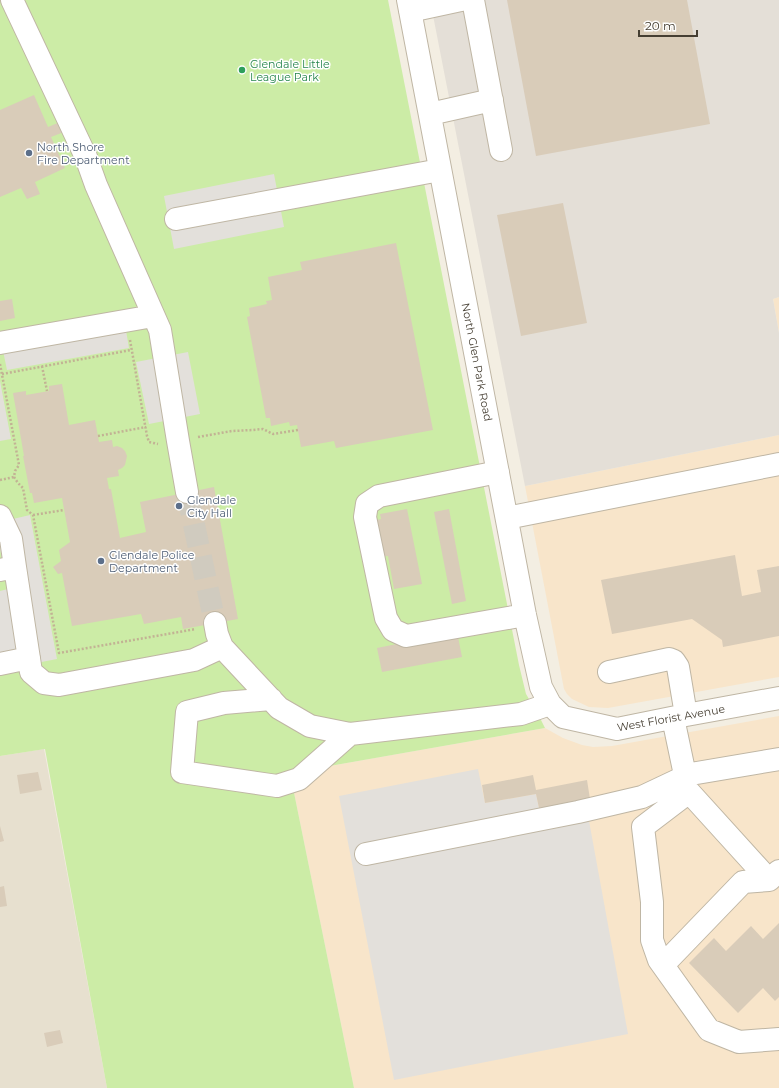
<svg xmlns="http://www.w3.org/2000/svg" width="779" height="1088" font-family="Montserrat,sans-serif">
	<rect width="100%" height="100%" fill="#f3eee2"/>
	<!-- residential -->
	<path fill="#e7e0cf" d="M 44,749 L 107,1088 L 0,1088 L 0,756 Z"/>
	<!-- commercial -->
	<path fill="#f8e5ca" d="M 779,297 L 779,333 L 773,299 Z
		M 779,435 L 779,677 L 608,708 L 589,707 L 572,699 L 567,694 L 564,689 L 525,486 Z
		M 779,716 L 779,1088 L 354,1088 L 290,773 L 545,728 L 563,738 L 582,745 L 593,747 L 612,746 Z"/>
	<!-- industrial -->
	<path fill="#e4dfd7" d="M 430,0 L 779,0 L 779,297 L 773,299 L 779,333 L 779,435 L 525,486 Z"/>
	<!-- green -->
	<path fill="#cceca6" d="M 0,0 L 388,0 L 519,665 L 526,694 L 538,714 L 545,728 L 290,773 L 354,1088 L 107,1088 L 45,749 L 0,756 Z"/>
	<!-- parking -->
	<path fill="#e3e0db" d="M 274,174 L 284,227 L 174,249 L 164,196 Z
		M 123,313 L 129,348 L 7,370 L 0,336 Z
		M 188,352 L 200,414 L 149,424 L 136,362 Z
		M 0,381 L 11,439 L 0,441 Z
		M 30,515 L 57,659 L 0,670 L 0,591 L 8,589 L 0,549 L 0,522 Z
		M 478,769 L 485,803 L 536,794 L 539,808 L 585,799 L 628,1034 L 394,1080 L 339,796 Z"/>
	<!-- building -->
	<path fill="#d9ccb9" d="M 507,0 L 687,0 L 710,124 L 536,156 Z
		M 34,95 L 48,127 L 60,122 L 64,132 L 51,137 L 65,168 L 35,182 L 40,194 L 27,199 L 21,188 L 0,197 L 0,110 Z
		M 563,203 L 587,323 L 521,336 L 497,215 Z
		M 396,243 L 433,430 L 336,448 L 334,441 L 301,447 L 297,425 L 290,426 L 289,422 L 271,426 L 270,418 L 266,418 L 247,317 L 250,316 L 249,308 L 267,304 L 266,301 L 272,300 L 268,277 L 302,270 L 300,262 Z
		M 12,299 L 15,318 L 0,321 L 0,301 Z
		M 62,384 L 69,425 L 95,420 L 99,442 L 112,440 L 113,447 L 117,446 L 122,448 L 125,451 L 127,456 L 125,465 L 122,468 L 118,470 L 119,476 L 107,478 L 109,489 L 111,489 L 120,538 L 146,532 L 140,502 L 214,487 L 238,619 L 183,629 L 181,617 L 144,624 L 141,614 L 72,626 L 62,573 L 58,574 L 53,567 L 61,561 L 59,550 L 70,542 L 62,498 L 34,503 L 32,493 L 30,493 L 23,456 L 24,456 L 13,393 L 26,391 L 26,395 L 49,391 L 49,386 Z
		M 407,509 L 422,584 L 394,589 L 388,556 L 380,557 L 373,521 L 381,519 L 380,514 Z
		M 449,509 L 466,601 L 452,604 L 434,512 Z
		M 735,555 L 742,596 L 761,592 L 757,570 L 779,566 L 779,636 L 723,647 L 722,640 L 692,619 L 612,634 L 601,580 Z
		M 457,632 L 462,657 L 382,672 L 377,648 Z
		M 38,772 L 42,790 L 20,794 L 17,775 Z
		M 533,775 L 536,790 L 587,780 L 590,799 L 539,808 L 536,794 L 485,803 L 482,785 Z
		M 0,826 L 4,841 L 0,842 Z
		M 4,886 L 7,906 L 0,907 L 0,887 Z
		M 779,923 L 779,997 L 775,1001 L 763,988 L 738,1013 L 689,963 L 714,938 L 726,951 L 751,926 L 763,939 Z
		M 60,1030 L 63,1043 L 47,1047 L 44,1033 Z"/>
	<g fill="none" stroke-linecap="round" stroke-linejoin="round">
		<!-- minor-tunnel -->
		<path stroke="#d0cbbf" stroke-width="22" stroke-dasharray="22 11" stroke-linecap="butt" d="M 187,492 L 215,623"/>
		<defs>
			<path id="minor" d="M 12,0 L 86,157 L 96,185 L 160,330 L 178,441 L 187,492
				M 408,0 L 525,615 L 541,687 L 550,704 L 563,717 L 617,729 L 686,715 L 779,698
				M 473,0 L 501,150
				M 410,11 L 461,0
				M 430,114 L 492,100
				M 176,219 L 440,170
				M 0,343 L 153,316
				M 498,472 L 379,496 L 367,504 L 365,517 L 386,618 L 393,630 L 406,636 L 525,615
				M 0,516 L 11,539 L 15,567
				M 507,518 L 779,464
				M 0,570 L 15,567 L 31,672 L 44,683 L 59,685 L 194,660 L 222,647 L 217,634 L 215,623
				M 222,647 L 279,708 L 310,726 L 350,734 L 521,714 L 550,704
				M 0,664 L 29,658
				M 609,672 L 669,659 L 674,661 L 678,667 L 686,715
				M 271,699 L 224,703 L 187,712 L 182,772 L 277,786 L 299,779 L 350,734
				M 673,718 L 685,775 L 779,759
				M 680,782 L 769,880
				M 689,792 L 643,827 L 652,902 L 652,940 L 659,960 L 709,1030 L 739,1042 L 779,1039
				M 366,854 L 578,812 L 642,797 L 678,780 L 685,775
				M 663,965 L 743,882 L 769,880 L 779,871"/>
		</defs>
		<!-- minor casing -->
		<use href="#minor" stroke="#bfb6a4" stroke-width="24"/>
		<!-- path -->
		<path stroke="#c2b294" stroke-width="2.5" stroke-dasharray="2 2" stroke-linecap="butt" d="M 130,340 L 147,436 L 149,442 L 158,444
			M 0,364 L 19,465 L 15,471 L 14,477 L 18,483 L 23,488 L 27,510 L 33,515 L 59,653 L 196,629
			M 42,366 L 47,391
			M 2,374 L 131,350
			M 98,436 L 146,427
			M 198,437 L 232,431 L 253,430 L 263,429 L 273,434 L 298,430
			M 0,480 L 14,477
			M 33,515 L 64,510"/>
		<!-- minor -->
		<use href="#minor" stroke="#fff" stroke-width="22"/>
	</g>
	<!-- markers -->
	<circle fill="#2e9e5b" stroke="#fff" stroke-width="1.5" cx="242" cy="70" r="4"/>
	<g fill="#5c6f8a" stroke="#fff" stroke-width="1.5">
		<circle cx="29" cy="153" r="4"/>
		<circle cx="179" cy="506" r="4"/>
		<circle cx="101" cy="561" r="4"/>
	</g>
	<g text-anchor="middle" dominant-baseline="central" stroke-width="3" stroke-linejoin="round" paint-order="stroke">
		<!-- leisure labels -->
		<g font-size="11" fill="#27864d" stroke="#fff" text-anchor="start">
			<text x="250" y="64">Glendale Little<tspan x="250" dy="13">League Park</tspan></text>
		</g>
		<!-- service labels -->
		<g font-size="11" fill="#4e5e75" stroke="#fff" text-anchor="start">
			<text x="37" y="147">North Shore<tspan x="37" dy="13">Fire Department</tspan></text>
			<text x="187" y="500">Glendale<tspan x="187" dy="13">City Hall</tspan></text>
			<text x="109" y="555">Glendale Police<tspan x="109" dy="13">Department</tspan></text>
		</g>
		<!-- street labels -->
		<g font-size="11" fill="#453e32" stroke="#fff">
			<text transform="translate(477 362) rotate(79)">North Glen Park Road</text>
			<text transform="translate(671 718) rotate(-10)">West Florist Avenue</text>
		</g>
	</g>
	<!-- scale -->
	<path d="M639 30v6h58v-6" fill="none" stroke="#453e32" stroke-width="2"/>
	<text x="645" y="30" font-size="12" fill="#453e32" stroke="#ffffff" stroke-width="3" paint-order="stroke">20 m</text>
</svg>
